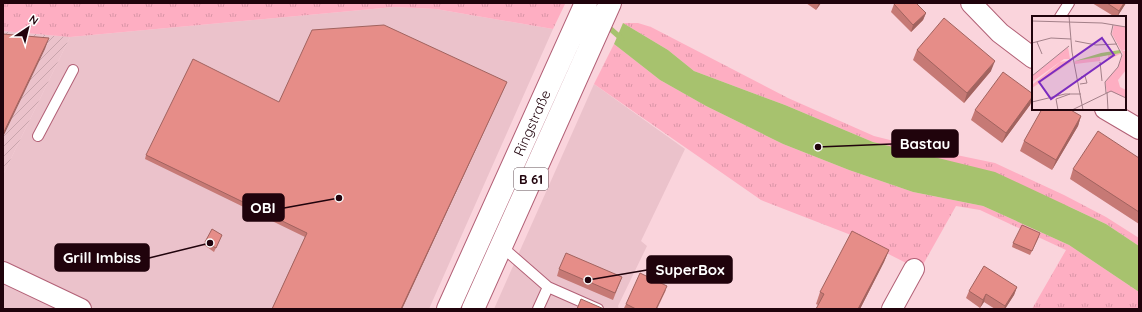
<svg xmlns="http://www.w3.org/2000/svg" width="1142" height="312" font-family="Quicksand,sans-serif">
	<defs>
		<pattern id="industrial-furrows" width="10" height="10" patternUnits="userSpaceOnUse"><rect width="10" height="10" fill="#ebc2cb"/><path d="M-1 1l2-2M0 10L10 0M9 11l2-2" fill="none" stroke="#c9a5ad"/></pattern>
		<pattern id="grass-tufts" width="24" height="20" patternUnits="userSpaceOnUse"><rect width="24" height="20" fill="#feaec2"/><path d="M3 7l-1-3M5 7V3M7 7l1-3M15 17l-1-3M17 17v-4M19 17l1-3" fill="none" stroke="#d994a6"/></pattern>
	</defs>
	<rect width="100%" height="100%" fill="#fad4dc"/>
	<!-- built -->
	<path fill="#ebc2cb" d="M 394,7 L 436,9 L 553,29 L 429,309 L 3,309 L 3,175 L 70,37 Z
		M 594,84 L 685,149 L 641,241 L 647,246 L 618,306 L 619,309 L 494,309 Z"/>
	<!-- industrial -->
	<path fill="url(#industrial-furrows)" d="M 3,31 L 70,37 L 3,175 Z"/>
	<!-- grass -->
	<path fill="url(#grass-tufts)" d="M 3,3 L 564,3 L 565,4 L 553,29 L 436,9 L 394,7 L 70,37 L 3,31 Z
		M 623,23 L 638,23 L 651,27 L 788,98 L 874,136 L 918,147 L 995,163 L 1064,195 L 1106,217 L 1139,238 L 1139,246 L 1106,224 L 1070,207 L 918,154 L 873,142 L 785,105 L 694,71 L 668,50 Z
		M 614,44 L 660,80 L 706,106 L 783,144 L 849,170 L 913,192 L 983,206 L 1069,245 L 1139,292 L 1139,309 L 1032,309 L 1066,250 L 980,210 L 956,206 L 920,270 L 851,235 L 761,200 L 594,84 Z"/>
	<!-- water -->
	<path fill="#a7c26e" d="M 623,23 L 668,50 L 694,71 L 785,105 L 873,142 L 995,172 L 1106,224 L 1139,246 L 1139,292 L 1069,245 L 983,206 L 913,192 L 849,170 L 783,144 L 706,106 L 660,80 L 614,44 Z"/>
	<g fill="none" stroke-linecap="round" stroke-linejoin="round">
		<!-- stream -->
		<path stroke="#a7c26e" stroke-width="5.5" d="M 606,25 L 622,39"/>
		<defs>
			<path id="lane" d="M 1060,17 L 1069,3
				M 38,136 L 73,70
				M 501,246 L 548,287 L 538,309
				M 548,287 L 598,309"/>
			<path id="street" d="M 971,3 L 1000,33 L 1033,58
				M 1105,109 L 1139,129
				M 3,272 L 81,309
				M 892,309 L 914,269"/>
			<path id="primary" d="M 448,309 L 586,3
				M 473,309 L 610,3"/>
		</defs>
		<!-- lane casing -->
		<use href="#lane" stroke="#b26076" stroke-width="12"/>
		<!-- street casing -->
		<use href="#street" stroke="#b26076" stroke-width="22"/>
		<!-- primary casing -->
		<use href="#primary" stroke="#b26076" stroke-width="24"/>
		<!-- lane -->
		<use href="#lane" stroke="#fff" stroke-width="10"/>
		<!-- street -->
		<use href="#street" stroke="#fff" stroke-width="20"/>
		<!-- primary -->
		<use href="#primary" stroke="#fff" stroke-width="22"/>
	</g>
	<!-- wall -->
	<path fill="#c67975" d="M 806,3 L 821,3 L 816,10 Z
		M 1092,3 L 1126,3 L 1117,17 L 1115,17 Z
		M 894,4 L 926,13 L 923,20 L 911,32 L 891,12 Z
		M 917,50 L 991,71 L 964,103 L 913,60 Z
		M 505,86 L 402,309 L 272,309 L 305,237 L 145,159 L 146,155 Z
		M 1033,94 L 1033,98 L 1030,105 L 1002,143 L 971,120 L 975,110 Z
		M 1081,116 L 1078,126 L 1052,170 L 1020,151 L 1024,141 Z
		M 1139,158 L 1139,224 L 1070,179 L 1073,169 Z
		M 222,235 L 214,252 L 204,245 L 205,242 Z
		M 1039,237 L 1030,255 L 1012,247 L 1013,243 Z
		M 889,250 L 884,262 L 860,309 L 816,309 L 818,305 L 816,304 L 820,292 Z
		M 559,269 L 622,277 L 613,300 L 557,276 Z
		M 1017,287 L 1014,295 L 1005,309 L 995,309 L 984,302 L 980,308 L 966,298 L 969,291 Z
		M 666,290 L 657,309 L 626,309 L 624,308 L 626,304 Z"/>
	<!-- shaded-wall -->
	<path fill="#a1635f" d="M 819,3 L 821,3 L 816,10 Z
		M 1124,3 L 1126,3 L 1117,17 L 1119,11 Z
		M 926,13 L 923,20 L 911,32 L 913,25 Z
		M 49,38 L 45,49 L 3,137 L 3,134 Z
		M 995,61 L 991,71 L 964,103 L 967,93 Z
		M 507,82 L 402,309 L 401,309 Z
		M 1033,96 L 1030,105 L 1002,143 L 1006,133 Z
		M 1081,116 L 1078,126 L 1052,170 L 1056,160 Z
		M 889,250 L 884,262 L 860,309 L 858,309 Z
		M 1017,287 L 1014,295 L 1005,309 L 1004,309 L 1005,306 Z
		M 986,294 L 984,302 L 980,308 L 983,300 Z"/>
	<!-- building -->
	<path fill="#e68d88" stroke="#a1635f" d="M 895,3 L 916,3 L 926,13 L 913,25 L 894,4 Z
		M 1107,3 L 1124,3 L 1119,11 Z
		M 944,18 L 995,61 L 967,93 L 917,50 Z
		M 384,25 L 507,82 L 401,309 L 272,309 L 307,233 L 146,155 L 193,59 L 279,102 L 312,30 Z
		M 3,34 L 49,38 L 3,134 Z
		M 1003,72 L 1033,94 L 1033,96 L 1006,133 L 975,110 Z
		M 1042,109 L 1069,109 L 1081,116 L 1056,160 L 1024,141 Z
		M 1098,131 L 1139,158 L 1139,212 L 1073,169 Z
		M 1022,225 L 1040,233 L 1032,251 L 1013,243 Z
		M 212,229 L 222,235 L 216,248 L 205,242 Z
		M 852,231 L 889,250 L 858,309 L 816,309 L 824,294 L 820,292 Z
		M 566,253 L 622,277 L 615,293 L 559,269 Z
		M 984,266 L 1017,287 L 1005,306 L 986,294 L 983,300 L 969,291 Z
		M 640,273 L 667,286 L 656,309 L 636,309 L 626,304 Z
		M 581,299 L 604,309 L 577,309 Z"/>
	<g text-anchor="middle" dominant-baseline="central" stroke-width="3.5" stroke-linejoin="round" paint-order="stroke">
		<!-- shield labels -->
		<rect fill="#fff" stroke="#634f55" stroke-width="1" x="514" y="168" width="34" height="22" rx="3"/>
		<g font-size="13" font-weight="bold" fill="#20030c">
			<text x="531" y="179">B 61</text>
		</g>
		<!-- street labels -->
		<g font-size="14" fill="#20030c" stroke="#fff">
			<text transform="translate(532 123) rotate(-66)">Ringstraße</text>
		</g>
	</g>
	<!-- overview -->
	<g transform="translate(1032 16)">
		<rect width="94" height="94" fill="#fad4dc"/>
		<path d="M 36,31 L 38,43 L 32,43 L 0,66 L 0,60 ZM 90,37 L 76,44 L 76,39 L 68,41 L 68,45 L 43,48 L 43,45 L 76,38 ZM 39,44 L 39,46 L 0,72 L 0,69 L 28,46 Z" fill="#feaec2"/>
		<path d="M 82,9 L 94,11 L 94,33 L 90,35 L 94,35 L 94,54 L 86,64 L 88,71 L 94,74 L 94,82 L 80,76 L 75,76 L 73,66 L 86,51 L 91,38 L 80,18 Z" fill="#feaec2"/>
		<path d="M 88,34 L 89,37 L 43,45 L 69,37 Z" fill="#a7c26e"/>
		<path fill="none" stroke="#a38089" stroke-width="1" d="M 37,0 L 40,36 L 51,94M 0,5 L 70,7 L 94,11M 43,25 L 64,29 L 85,28M 5,26 L 10,38M 0,27 L 19,22 L 39,23M 68,46 L 70,65M 0,60 L 37,30M 48,68 L 55,67 L 53,60 L 49,61M 75,76 L 76,94M 74,77 L 73,66 L 86,51 L 90,39 L 79,18 L 81,9M 0,86 L 33,78 L 49,78M 26,94 L 24,83 L 38,78M 40,94 L 79,75 L 94,82"/>
		<path fill="#7b2cbf" fill-opacity="0.15" stroke="#7b2cbf" stroke-width="2" d="M 70,22 L 82,39 L 19,83 L 7,66 Z"/>
		<rect width="94" height="94" fill="none" stroke="#20030c" stroke-width="2"/>
	</g>
	<!-- callouts -->
	<path fill="none" stroke="#20030c" stroke-width="1.5" d="M818 147L892 144M339 198L284 208M210 243L149 258M588 280L647 270"/>
	<g fill="#20030c" stroke="#fff" stroke-width="1.5">
		<circle cx="818" cy="147" r="4"/>
		<circle cx="339" cy="198" r="4"/>
		<circle cx="210" cy="243" r="4"/>
		<circle cx="588" cy="280" r="4"/>
	</g>
	<g fill="#20030c" stroke="#20030c" stroke-width="1.5">
		<rect x="892" y="130" width="66" height="27" rx="4"/>
		<rect x="243" y="194" width="41" height="27" rx="4"/>
		<rect x="55" y="244" width="94" height="27" rx="4"/>
		<rect x="647" y="256" width="85" height="27" rx="4"/>
	</g>
	<g font-size="15" text-anchor="middle" font-weight="bold" fill="#fff">
		<text x="925" y="149">Bastau</text>
		<text x="263" y="213">OBI</text>
		<text x="102" y="263">Grill Imbiss</text>
		<text x="690" y="275">SuperBox</text>
	</g>
	<!-- border -->
	<rect width="1142" height="312" fill="none" stroke="#20030c" stroke-width="8"/>
	<!-- north arrow -->
	<g transform="translate(28 28) rotate(35)" stroke="#ffffff" stroke-width="3" paint-order="stroke">
	<path d="M0-3L7 15L0 10L-7 15Z" fill="#20030c"/>
	<text y="-6" font-size="11" font-weight="bold" text-anchor="middle" fill="#20030c">N</text>
	</g>
</svg>
